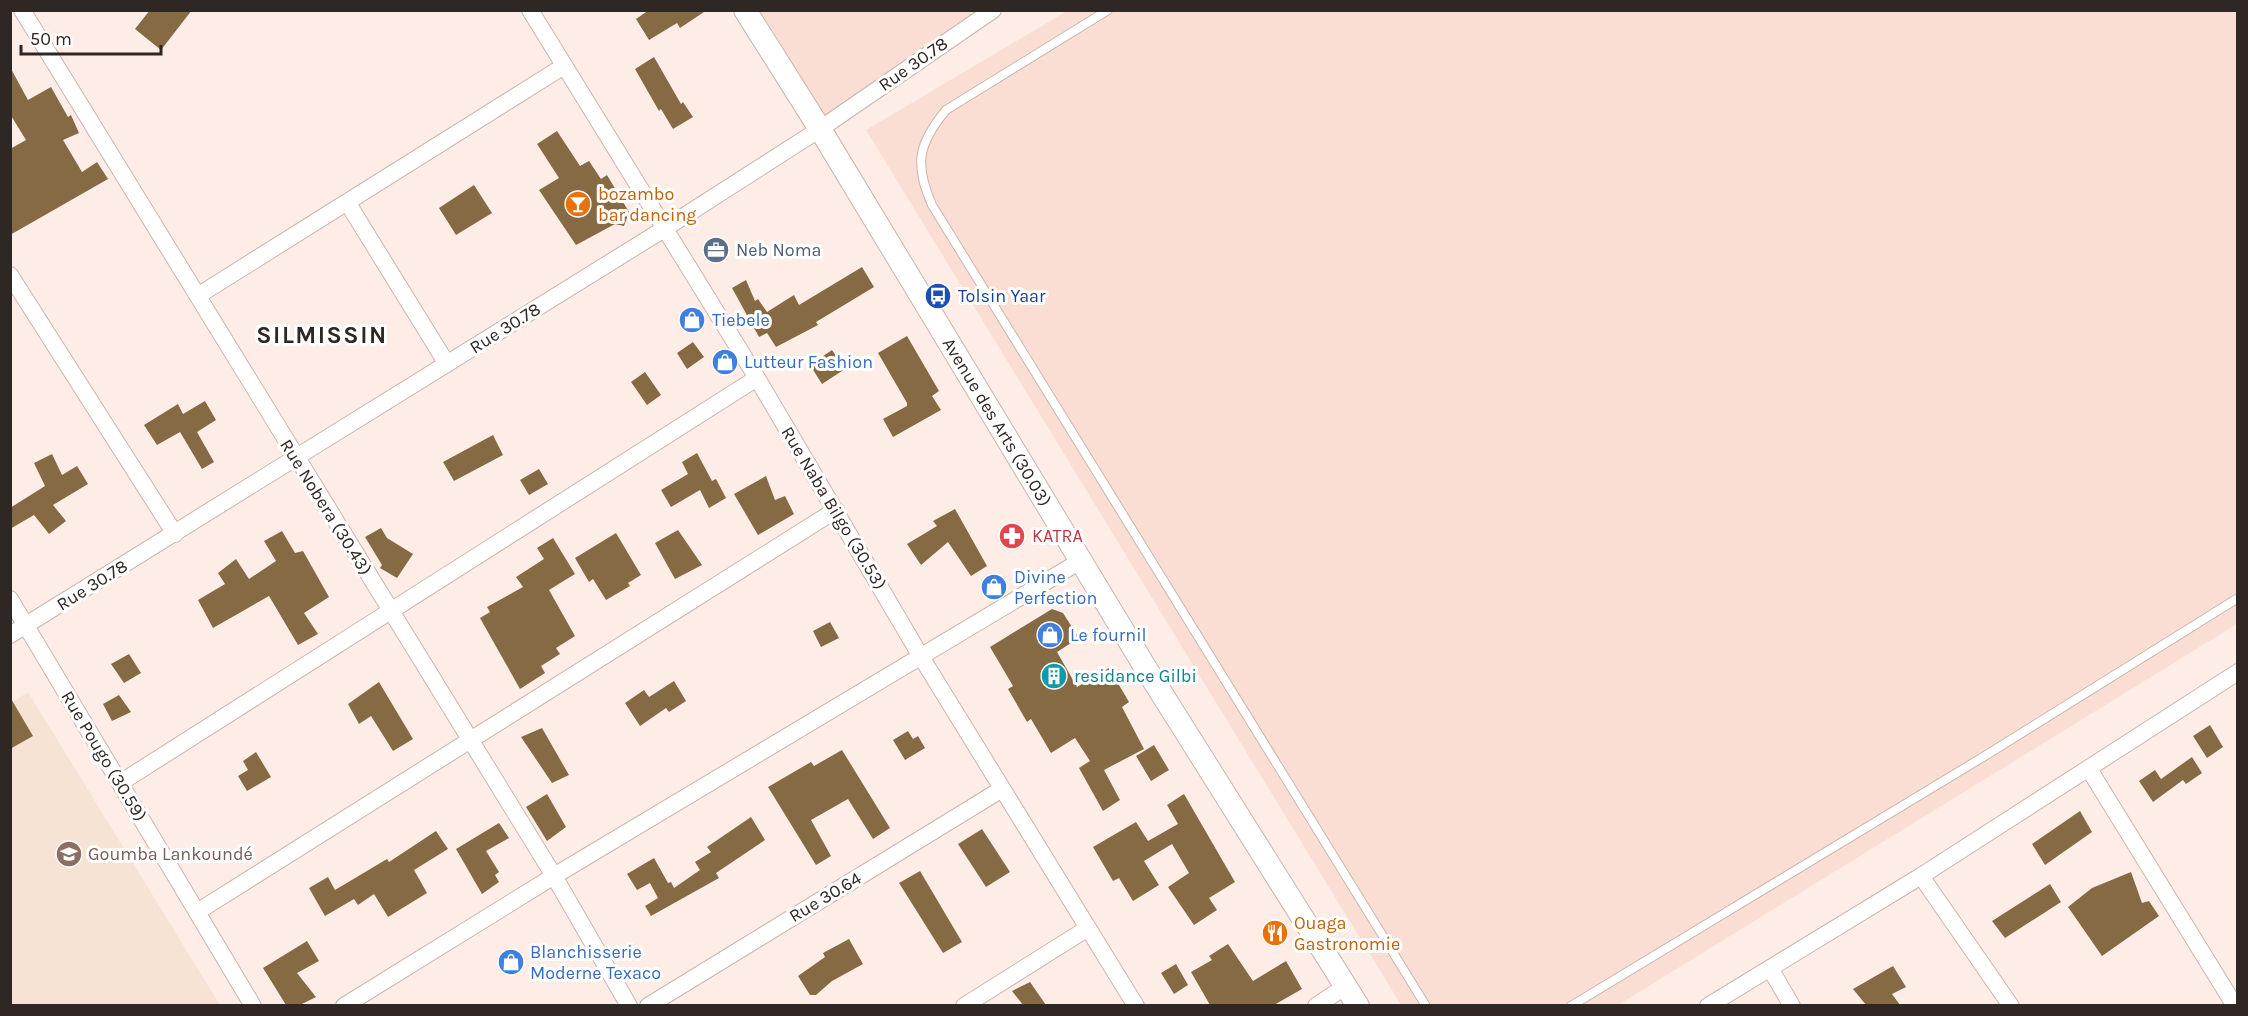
<svg xmlns="http://www.w3.org/2000/svg" width="2248" height="1016" font-family="Karla,sans-serif">
	<rect width="100%" height="100%" fill="#feede7"/>
	<!-- built -->
	<path fill="#faded3" d="M 745,11 L 993,11 L 820,129 Z
		M 1067,11 L 2237,11 L 2237,624 L 1618,1005 L 1401,1005 L 866,130 Z"/>
	<!-- education -->
	<path fill="#f7e3d4" d="M 28,692 L 220,1005 L 11,1006 L 11,703 Z"/>
	<!-- building -->
	<path fill="#856a44" d="M 150,10 L 192,10 L 161,50 L 135,29 Z
		M 649,10 L 707,10 L 680,28 L 677,23 L 649,40 L 636,19 Z
		M 654,57 L 681,104 L 683,102 L 693,117 L 673,129 L 661,109 L 659,111 L 635,69 Z
		M 10,67 L 28,100 L 51,87 L 68,117 L 71,115 L 79,133 L 63,140 L 82,172 L 97,162 L 108,179 L 10,235 L 10,149 L 26,140 L 10,114 Z
		M 557,131 L 580,166 L 589,161 L 601,179 L 607,175 L 629,212 L 624,226 L 615,224 L 576,245 L 539,190 L 559,178 L 537,144 Z
		M 474,185 L 492,213 L 456,235 L 439,208 Z
		M 862,267 L 874,287 L 816,322 L 818,325 L 776,347 L 767,333 L 759,337 L 732,288 L 746,280 L 755,301 L 758,299 L 767,312 L 794,295 L 799,305 Z
		M 907,336 L 939,391 L 932,396 L 941,410 L 893,437 L 883,419 L 907,406 L 907,403 L 878,353 Z
		M 693,342 L 704,357 L 687,369 L 677,353 Z
		M 832,350 L 845,369 L 822,384 L 810,365 Z
		M 645,372 L 661,395 L 647,405 L 631,382 Z
		M 205,401 L 216,420 L 197,432 L 214,462 L 202,469 L 180,432 L 157,445 L 144,425 L 178,404 L 183,414 Z
		M 493,435 L 503,455 L 454,481 L 443,462 Z
		M 697,453 L 712,481 L 716,479 L 726,498 L 709,508 L 700,490 L 671,507 L 661,490 L 688,474 L 682,462 Z
		M 52,454 L 62,475 L 77,466 L 88,484 L 53,505 L 66,521 L 49,534 L 34,515 L 10,529 L 10,508 L 45,486 L 34,463 Z
		M 539,469 L 548,484 L 529,495 L 520,480 Z
		M 766,476 L 775,500 L 785,496 L 794,514 L 758,535 L 734,494 Z
		M 955,509 L 987,566 L 971,576 L 948,542 L 921,565 L 907,544 L 937,526 L 933,521 Z
		M 381,528 L 387,538 L 413,554 L 397,578 L 380,568 L 382,565 L 365,537 Z
		M 678,530 L 702,565 L 675,579 L 655,543 Z
		M 282,531 L 295,553 L 303,551 L 329,597 L 304,613 L 318,634 L 298,645 L 269,596 L 213,628 L 198,600 L 225,584 L 218,573 L 236,559 L 249,579 L 276,561 L 264,541 Z
		M 616,533 L 641,575 L 628,583 L 630,586 L 606,600 L 593,579 L 589,582 L 575,558 Z
		M 553,538 L 575,574 L 549,590 L 575,636 L 556,648 L 560,654 L 541,666 L 545,673 L 520,689 L 480,618 L 490,612 L 487,607 L 523,587 L 516,577 L 544,559 L 537,548 Z
		M 1052,609 L 1063,613 L 1079,638 L 1057,652 L 1077,687 L 1109,668 L 1129,702 L 1122,707 L 1144,749 L 1104,770 L 1120,800 L 1103,811 L 1079,768 L 1090,761 L 1075,738 L 1051,753 L 1031,719 L 1027,722 L 1008,689 L 1013,686 L 990,647 Z
		M 830,622 L 839,638 L 821,647 L 813,631 Z
		M 129,654 L 141,673 L 124,683 L 111,664 Z
		M 674,681 L 686,701 L 669,712 L 666,708 L 640,726 L 625,703 L 644,690 L 649,697 Z
		M 379,682 L 413,739 L 393,751 L 371,716 L 359,724 L 348,704 Z
		M 119,695 L 131,712 L 112,721 L 103,704 Z
		M 10,697 L 33,736 L 10,749 Z
		M 2210,725 L 2223,747 L 2207,758 L 2193,736 Z
		M 542,728 L 569,775 L 552,783 L 521,737 Z
		M 908,731 L 913,739 L 918,736 L 925,748 L 905,760 L 893,740 Z
		M 1154,745 L 1169,770 L 1151,781 L 1136,756 Z
		M 842,750 L 890,828 L 873,839 L 848,799 L 811,820 L 831,856 L 816,865 L 768,787 L 811,762 L 814,766 Z
		M 256,752 L 271,777 L 247,791 L 238,776 L 248,770 L 243,761 Z
		M 2192,757 L 2202,773 L 2186,784 L 2183,780 L 2153,802 L 2139,781 L 2155,770 L 2161,779 Z
		M 547,794 L 566,827 L 547,841 L 526,807 Z
		M 1184,794 L 1235,882 L 1209,898 L 1217,910 L 1194,925 L 1168,887 L 1189,873 L 1172,844 L 1144,861 L 1159,885 L 1133,901 L 1119,878 L 1113,881 L 1093,847 L 1136,822 L 1148,841 L 1178,824 L 1167,805 Z
		M 2080,811 L 2092,832 L 2045,865 L 2032,844 Z
		M 751,817 L 765,840 L 716,873 L 719,878 L 651,916 L 645,906 L 658,898 L 650,883 L 637,890 L 627,874 L 654,858 L 668,883 L 671,882 L 674,888 L 700,870 L 695,862 L 711,852 L 707,847 Z
		M 499,823 L 509,838 L 486,851 L 499,872 L 495,875 L 499,882 L 482,894 L 456,849 Z
		M 982,829 L 1010,872 L 986,887 L 958,844 Z
		M 436,831 L 448,849 L 414,870 L 427,893 L 388,917 L 374,894 L 358,905 L 354,899 L 325,916 L 309,888 L 328,877 L 335,890 L 387,859 L 389,862 Z
		M 920,871 L 962,942 L 943,953 L 899,883 Z
		M 2131,872 L 2142,903 L 2149,901 L 2159,916 L 2102,956 L 2068,907 L 2092,888 Z
		M 2050,884 L 2061,902 L 2005,938 L 1992,921 Z
		M 849,939 L 863,964 L 832,981 L 816,995 L 810,995 L 798,976 L 825,957 L 823,953 Z
		M 307,941 L 319,961 L 297,973 L 316,997 L 300,1005 L 286,1005 L 263,968 Z
		M 1228,944 L 1253,981 L 1286,961 L 1302,989 L 1274,1005 L 1210,1005 L 1191,972 L 1212,960 L 1209,956 Z
		M 1176,964 L 1188,985 L 1174,994 L 1161,973 Z
		M 1893,966 L 1906,987 L 1892,994 L 1900,1005 L 1866,1005 L 1853,989 Z
		M 1030,982 L 1046,1005 L 1023,1005 L 1012,991 Z"/>
	<g fill="none" stroke-linecap="round" stroke-linejoin="round">
		<defs>
			<path id="lane" d="M 1108,10 L 946,110 C 918,144 914,164 932,205 L 1426,1006
				M 1571,1006 L 1988,754 L 2238,598"/>
			<path id="street" d="M 22,10 L 554,876 L 629,1006
				M 530,10 L 757,378 L 920,655 L 1136,1006
				M 347,202 L 447,364
				M 10,275 L 175,534
				M 199,295 L 564,66
				M 10,599 L 253,1006
				M 10,635 L 664,229 L 820,129 L 993,10
				M 2089,769 L 2235,1006
				M 120,783 L 757,378
				M 1921,876 L 2011,1006
				M 197,912 L 836,510
				M 1771,970 L 1792,1006
				M 344,1006 L 554,876 L 1082,560
				M 648,1006 L 1002,789
				M 964,1006 L 1088,928
				M 1316,1006 L 1346,986
				M 1708,1006 L 1921,876 L 2238,672"/>
			<g id="secondary">
				<path id="s1" d="M 745,10 L 820,129 L 1145,667 L 1358,1006"/>
			</g>
		</defs>
		<!-- lane casing -->
		<use href="#lane" stroke="#c9b5ad" stroke-width="10"/>
		<!-- street casing -->
		<use href="#street" stroke="#c9b5ad" stroke-width="18"/>
		<!-- secondary casing -->
		<use href="#secondary" stroke="#c9b5ad" stroke-width="24"/>
		<!-- lane -->
		<use href="#lane" stroke="#fff" stroke-width="8"/>
		<!-- street -->
		<use href="#street" stroke="#fff" stroke-width="16"/>
		<!-- secondary -->
		<use href="#secondary" stroke="#fff" stroke-width="22"/>
	</g>
	<!-- icons -->
	<defs>
		<symbol id="bar-disc" viewBox="-11 -11 22 22"><circle r="9.5" fill="#e8710a" stroke="#fff"/><path d="M-6-5H6L.8 .8V4.5H3.5V6h-7V4.5H-.8V.8Z" fill="#fff"/></symbol>
		<symbol id="office-disc" viewBox="-11 -11 22 22"><circle r="9.5" fill="#5c6f8a" stroke="#fff"/><path d="M-6-3h4V-5.5h4V-3h4V5H-6ZM-1-4.5V-3h2v-1.5ZM-6 0V1H6V0Z" fill="#fff"/></symbol>
		<symbol id="bus-disc" viewBox="-11 -11 22 22"><circle r="9.5" fill="#1a4fb4" stroke="#fff"/><path d="M-5-6H5V4H4V6H2V4H-2V6H-4V4H-5ZM-3.5-4V0h7V-4ZM-3.5 1.2v1.5H-2V1.2ZM2 1.2v1.5H3.5V1.2Z" fill="#fff"/></symbol>
		<symbol id="shop-disc" viewBox="-11 -11 22 22"><circle r="9.5" fill="#3f7fe0" stroke="#fff"/><path d="M-5-2.5h2.3a2.7 3.5 0 0 1 5.4 0H5L5.5 6h-11ZM-1.5-2.5h3a1.5 2.3 0 0 0-3 0Z" fill="#fff"/></symbol>
		<symbol id="pharmacy-disc" viewBox="-11 -11 22 22"><circle r="9.5" fill="#e0444e" stroke="#fff"/><path d="M-2-6h4v4h4v4h-4v4h-4v-4h-4v-4h4Z" fill="#fff"/></symbol>
		<symbol id="building-disc" viewBox="-11 -11 22 22"><circle r="9.5" fill="#0f9aa8" stroke="#fff"/><path d="M-4-6H4V6H1V3H-1V6H-4ZM-2.5-4.3h1.7v1.8h-1.7ZM.8-4.3h1.7v1.8H.8ZM-2.5-1h1.7V.8h-1.7ZM.8-1h1.7V.8H.8Z" fill="#fff"/></symbol>
		<symbol id="school-disc" viewBox="-11 -11 22 22"><circle r="9.5" fill="#8d6e63" stroke="#fff"/><path d="M0-5L7-2L0 1L-7-2ZM-4 1L0 2.5L4 1V4Q0 6-4 4Z" fill="#fff"/></symbol>
		<symbol id="restaurant-disc" viewBox="-11 -11 22 22"><circle r="9.5" fill="#e8710a" stroke="#fff"/><path d="M-5-6h1v4h1v-4h1v4h1v-4h1v5L-1.5 .5V6h-2V.5L-5-1ZM5-6V6H3V1.5H1.5Q1.5-4 5-6Z" fill="#fff"/></symbol>
	</defs>
	<g fill-rule="evenodd">
		<use href="#bar-disc" x="563" y="189" width="30" height="30"/>
		<use href="#office-disc" x="701" y="235" width="30" height="30"/>
		<use href="#bus-disc" x="923" y="281" width="30" height="30"/>
		<use href="#shop-disc" x="677" y="305" width="30" height="30"/>
		<use href="#shop-disc" x="710" y="347" width="30" height="30"/>
		<use href="#pharmacy-disc" x="997" y="521" width="30" height="30"/>
		<use href="#shop-disc" x="979" y="572" width="30" height="30"/>
		<use href="#shop-disc" x="1035" y="620" width="30" height="30"/>
		<use href="#building-disc" x="1039" y="661" width="30" height="30"/>
		<use href="#school-disc" x="54" y="839" width="30" height="30"/>
		<use href="#restaurant-disc" x="1260" y="918" width="30" height="30"/>
		<use href="#shop-disc" x="496" y="947" width="30" height="30"/>
	</g>
	<g text-anchor="middle" dominant-baseline="central" stroke-width="6" stroke-linejoin="round" paint-order="stroke">
		<!-- street labels -->
		<g font-size="18" fill="#2e2724" stroke="#fff">
			<text transform="translate(913 64) rotate(-35)">Rue 30.78</text>
			<text transform="translate(505 328) rotate(-32)">Rue 30.78</text>
			<text stroke="none"><textPath href="#s1" startOffset="483">Avenue des Arts (30.03)</textPath></text>
			<text transform="translate(326 507) rotate(58)">Rue Nobera (30.43)</text>
			<text transform="translate(834 508) rotate(59)">Rue Naba Bilgo (30.53)</text>
			<text transform="translate(92 585) rotate(-32)">Rue 30.78</text>
			<text transform="translate(104 756) rotate(59)">Rue Pougo (30.59)</text>
			<text transform="translate(825 897) rotate(-31)">Rue 30.64</text>
		</g>
		<!-- food labels -->
		<g font-size="18" fill="#c56008" stroke="#fff" text-anchor="start">
			<text x="598" y="194">bozambo<tspan x="598" dy="21">bar dancing</tspan></text>
			<text x="1294" y="923">Ouaga<tspan x="1294" dy="21">Gastronomie</tspan></text>
		</g>
		<!-- service labels -->
		<g font-size="18" fill="#4e5e75" stroke="#fff" text-anchor="start">
			<text x="736" y="250">Neb Noma</text>
		</g>
		<!-- transit labels -->
		<g font-size="18" fill="#164399" stroke="#fff" text-anchor="start">
			<text x="958" y="296">Tolsin Yaar</text>
		</g>
		<!-- shop labels -->
		<g font-size="18" fill="#366cbe" stroke="#fff" text-anchor="start">
			<text x="712" y="320">Tiebele</text>
			<text x="744" y="362">Lutteur Fashion</text>
			<text x="1014" y="577">Divine<tspan x="1014" dy="21">Perfection</tspan></text>
			<text x="1070" y="635">Le fournil</text>
			<text x="530" y="952">Blanchisserie<tspan x="530" dy="21">Moderne Texaco</tspan></text>
		</g>
		<!-- health labels -->
		<g font-size="18" fill="#be3a42" stroke="#fff" text-anchor="start">
			<text x="1032" y="536">KATRA</text>
		</g>
		<!-- culture labels -->
		<g font-size="18" fill="#0d838f" stroke="#fff" text-anchor="start">
			<text x="1074" y="676">residance Gilbi</text>
		</g>
		<!-- education labels -->
		<g font-size="18" fill="#785e54" stroke="#fff" text-anchor="start">
			<text x="88" y="854">Goumba Lankoundé</text>
		</g>
		<!-- district labels -->
		<g font-size="24" font-weight="bold" letter-spacing="1.5" fill="#2e2724" stroke="#fff">
			<text x="322" y="335">SILMISSIN</text>
		</g>
	</g>
	<!-- border -->
	<rect width="2248" height="1016" fill="none" stroke="#2e2724" stroke-width="24"/>
	<!-- scale -->
	<path d="M21 45v9h140v-9" fill="none" stroke="#2e2724" stroke-width="3"/>
	<text x="30" y="45" font-size="18" fill="#2e2724" stroke="#ffffff" stroke-width="4.5" paint-order="stroke">50 m</text>
</svg>
